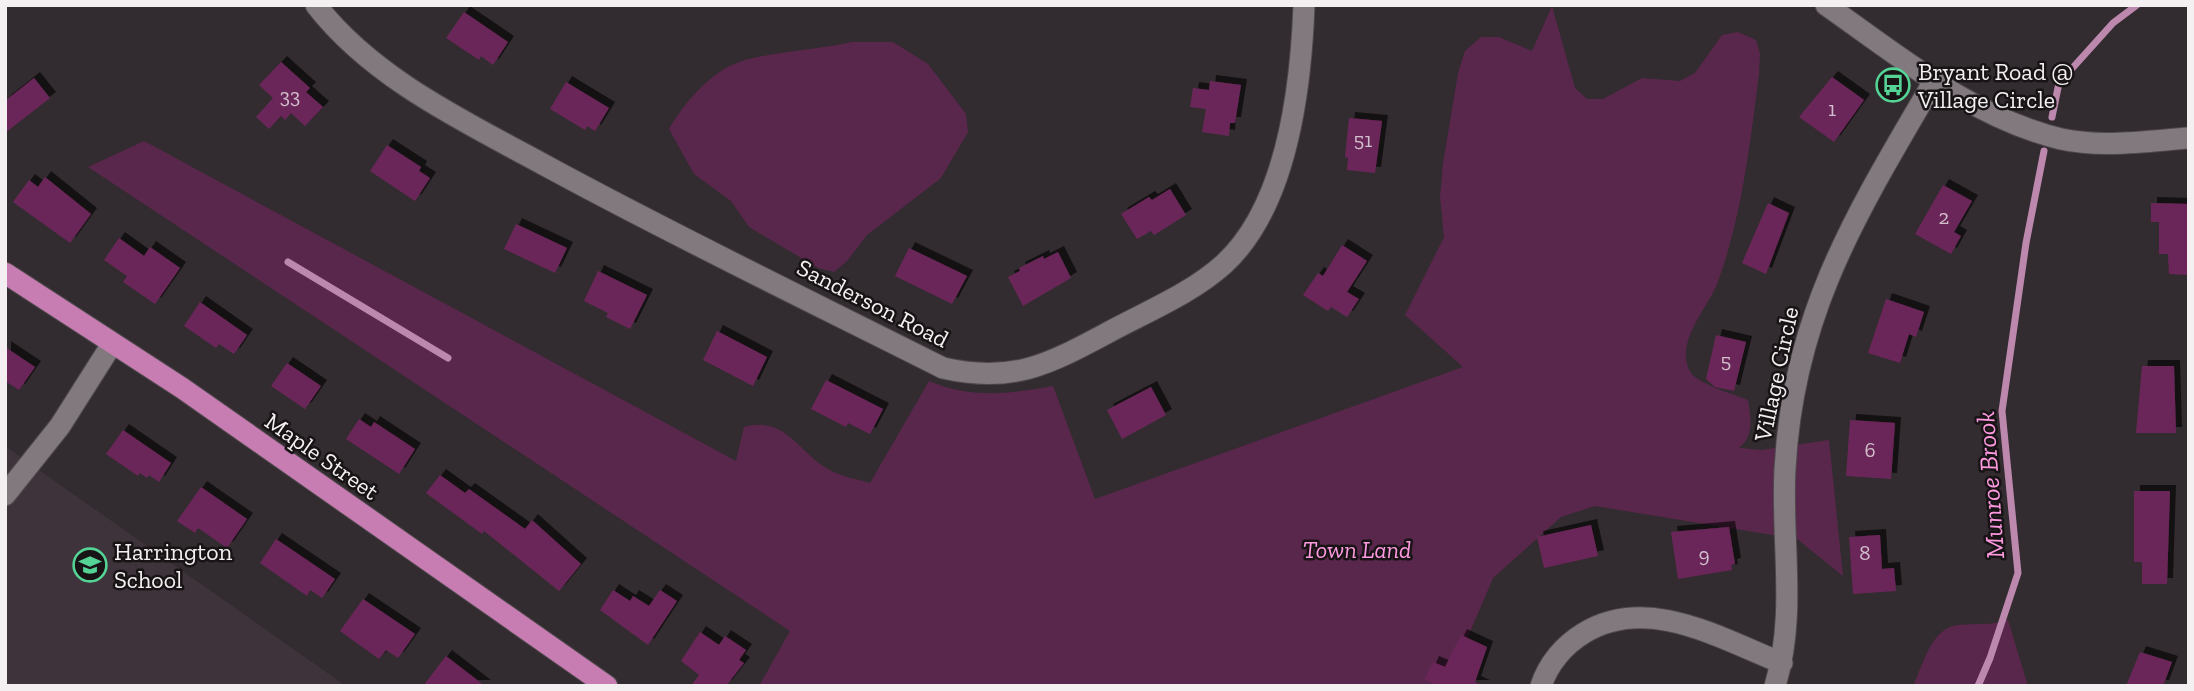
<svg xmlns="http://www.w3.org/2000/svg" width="2194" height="691" font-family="'Zilla Slab',serif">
	<defs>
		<filter id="shadow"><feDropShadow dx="6" dy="-6" stdDeviation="0" flood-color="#0009"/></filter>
	</defs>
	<rect width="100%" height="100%" fill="#322b2f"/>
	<!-- built -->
	<path fill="#3f333b" d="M 5,446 L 343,684 L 5,686 Z"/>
	<!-- green -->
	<path fill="#5a274c" d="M 1552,6 L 1575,88 L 1587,99 L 1603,99 L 1642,78 L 1680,81 L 1695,73 L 1722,35 L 1738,32 L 1756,40 L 1760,54 L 1759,74 C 1750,144 1742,217 1717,284 C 1707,309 1673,344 1691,373 C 1697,383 1735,395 1748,400 C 1751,418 1754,436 1739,448 L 1762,450 L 1829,440 L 1843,576 L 1797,539 L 1595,506 L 1561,517 L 1493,578 L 1447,686 L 759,686 L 790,631 L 88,167 L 144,141 L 736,461 L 744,427 C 786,416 796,450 828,469 C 839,476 857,479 870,483 L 929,381 C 971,399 1008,394 1053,386 L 1095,499 L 1463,367 L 1405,315 L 1444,237 L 1440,197 L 1443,163 L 1458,73 L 1465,51 L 1481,37 L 1499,37 L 1532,51 Z
		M 852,42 L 893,42 L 928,64 L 966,114 L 968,132 L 941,178 L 867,235 L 847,261 L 834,272 L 818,268 L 749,227 L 731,201 L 694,174 L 669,129 C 682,106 708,75 734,64 C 763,52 818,50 852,42 Z
		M 2008,620 L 2028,686 L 1913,686 C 1923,665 1931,628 1958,625 C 1976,623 1990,626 2008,620 Z"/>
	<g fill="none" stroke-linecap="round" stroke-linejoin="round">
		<!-- stream -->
		<path stroke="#bc88ad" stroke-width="7" d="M 2052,117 L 2059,83 L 2113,23 L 2137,5
			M 288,262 L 448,358
			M 1978,686 L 1990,658 L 2018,573 L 2002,411 L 2026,243 L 2044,151"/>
	</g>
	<!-- building -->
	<path fill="#6b2759" filter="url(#shadow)" d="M 464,12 L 508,42 L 493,65 L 481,56 L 479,60 L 446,38 Z
		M 281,62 L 310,88 L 306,92 L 323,107 L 305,126 L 291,113 L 285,120 L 281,116 L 269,129 L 256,117 L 273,98 L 259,85 Z
		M 1832,77 L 1864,100 L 1834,142 L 1799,117 Z
		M 34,78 L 50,98 L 5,133 L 5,101 Z
		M 1210,81 L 1241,85 L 1235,123 L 1230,123 L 1229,136 L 1202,132 L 1206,109 L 1190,107 L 1193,88 L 1209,90 Z
		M 566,82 L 609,108 L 595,131 L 587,126 L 585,130 L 550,109 Z
		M 1349,118 L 1382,121 L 1375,173 L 1347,170 L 1348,158 L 1345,157 Z
		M 387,145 L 421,167 L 419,171 L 430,178 L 415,201 L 370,171 Z
		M 45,177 L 91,214 L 70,243 L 13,202 L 29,180 L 38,187 Z
		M 1943,185 L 1972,201 L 1954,232 L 1961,236 L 1951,254 L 1915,234 Z
		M 1170,189 L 1186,215 L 1154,235 L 1151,231 L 1137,239 L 1121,214 L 1149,197 L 1152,200 Z
		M 1768,203 L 1789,213 L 1766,274 L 1742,263 Z
		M 2151,203 L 2189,204 L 2189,275 L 2169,274 L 2168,254 L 2159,254 L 2159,222 L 2151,222 Z
		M 516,224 L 567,248 L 555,273 L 504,249 Z
		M 119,238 L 144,256 L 150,247 L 180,268 L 155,304 L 123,282 L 127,276 L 104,260 Z
		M 1342,245 L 1367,261 L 1347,292 L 1359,299 L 1347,317 L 1331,307 L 1328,311 L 1303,295 L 1318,273 L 1323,276 Z
		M 909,248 L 967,276 L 952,304 L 895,276 Z
		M 1058,252 L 1071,278 L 1023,306 L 1008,277 L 1020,271 L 1019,268 L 1043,256 L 1044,259 Z
		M 598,271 L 647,295 L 630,329 L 606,317 L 608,313 L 584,301 Z
		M 1886,299 L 1924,312 L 1916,337 L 1909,334 L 1900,363 L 1868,353 Z
		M 200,302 L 247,335 L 234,354 L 219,344 L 216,348 L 184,326 Z
		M 717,331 L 767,357 L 753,386 L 703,360 Z
		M 1716,335 L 1746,342 L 1734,391 L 1715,387 L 1706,379 Z
		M 5,347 L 35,367 L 19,390 L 5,381 Z
		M 287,363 L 321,386 L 305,409 L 271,386 Z
		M 2142,366 L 2174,366 L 2176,433 L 2136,433 Z
		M 826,380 L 883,409 L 870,434 L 848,423 L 846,427 L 811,409 Z
		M 1151,387 L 1166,415 L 1122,439 L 1107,410 Z
		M 359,419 L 371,427 L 374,422 L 415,449 L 399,474 L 346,439 Z
		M 1850,420 L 1895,423 L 1891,479 L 1846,476 Z
		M 123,430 L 171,463 L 159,482 L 149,475 L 147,478 L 140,473 L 138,476 L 106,454 Z
		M 440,475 L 465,493 L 469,489 L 525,529 L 532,520 L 581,564 L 559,591 L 484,531 L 482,534 L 426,493 Z
		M 201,487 L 247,519 L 227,548 L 198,528 L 195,533 L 177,521 Z
		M 2134,491 L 2170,491 L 2167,584 L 2142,584 L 2142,562 L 2134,562 Z
		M 1591,525 L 1598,556 L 1544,568 L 1537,537 Z
		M 1729,527 L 1735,564 L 1731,565 L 1732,570 L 1678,579 L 1671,532 Z
		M 1880,535 L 1882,569 L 1894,568 L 1896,591 L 1853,594 L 1849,537 Z
		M 276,539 L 335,579 L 322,598 L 310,590 L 307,596 L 260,563 Z
		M 613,590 L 630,601 L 633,596 L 649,606 L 660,590 L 677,601 L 648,645 L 600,610 Z
		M 363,599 L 415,634 L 398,658 L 386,650 L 379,659 L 340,631 Z
		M 700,632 L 719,645 L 725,636 L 746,650 L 739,660 L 744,663 L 726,686 L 691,686 L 699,675 L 681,661 Z
		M 1461,635 L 1487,647 L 1475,682 L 1484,686 L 1437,686 L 1425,679 L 1433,662 L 1445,667 Z
		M 2140,652 L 2172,662 L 2163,686 L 2126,686 Z
		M 446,656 L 485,686 L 423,686 Z"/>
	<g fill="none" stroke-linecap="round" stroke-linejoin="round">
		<defs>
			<path id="minor" d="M 316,5 C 374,80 468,123 550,168 C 679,238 812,302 943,368 C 1013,384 1049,364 1109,332 C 1148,311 1192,293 1224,264 C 1287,206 1301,87 1304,5
				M 1826,5 C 1899,56 1973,118 2061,139 C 2102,148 2148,141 2189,138
				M 5,495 L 60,426 L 112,344
				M 1541,686 C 1548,664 1564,645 1584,633 C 1648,594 1721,639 1782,663
				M 1775,686 C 1797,613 1781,543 1785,469 C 1793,313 1858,211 1934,81"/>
			<path id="major" d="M 5,273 L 182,388 L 607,686"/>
		</defs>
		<!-- minor casing -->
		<use href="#minor" stroke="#4e484c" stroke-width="23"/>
		<!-- major casing -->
		<use href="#major" stroke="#4e484c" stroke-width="23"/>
		<!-- minor -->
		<use href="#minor" stroke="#81797e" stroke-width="21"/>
		<!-- major -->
		<use href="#major" stroke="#c77db2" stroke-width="21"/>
	</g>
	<!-- icons -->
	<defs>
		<symbol id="bus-ring" viewBox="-11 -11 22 22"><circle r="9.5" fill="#181416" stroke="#54d395" stroke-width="1.5"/><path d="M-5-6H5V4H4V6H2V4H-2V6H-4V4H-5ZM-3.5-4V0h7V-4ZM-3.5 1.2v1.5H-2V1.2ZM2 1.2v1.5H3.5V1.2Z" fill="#54d395"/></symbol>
		<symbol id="school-ring" viewBox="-11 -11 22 22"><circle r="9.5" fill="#181416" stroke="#54d395" stroke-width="1.5"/><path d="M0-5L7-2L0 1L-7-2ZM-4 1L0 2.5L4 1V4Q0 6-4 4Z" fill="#54d395"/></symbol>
	</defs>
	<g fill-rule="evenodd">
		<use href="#bus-ring" x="1874" y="66" width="38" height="38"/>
		<use href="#school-ring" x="71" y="546" width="38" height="38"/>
	</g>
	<g text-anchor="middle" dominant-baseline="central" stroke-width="5" stroke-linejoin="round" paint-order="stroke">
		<!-- number labels -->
		<g font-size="21" fill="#d2becc">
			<text x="290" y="95">33</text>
			<text x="1832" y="108">1</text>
			<text x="1363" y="139">51</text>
			<text x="1944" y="216">2</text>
			<text x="1726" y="360">5</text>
			<text x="1870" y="449">6</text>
			<text x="1865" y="552">8</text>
			<text x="1704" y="554">9</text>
		</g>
		<!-- poi labels -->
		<g font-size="24" fill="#f4f0f2" stroke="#181416" text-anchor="start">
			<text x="1918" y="71">Bryant Road @<tspan x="1918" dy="28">Village Circle</tspan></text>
			<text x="114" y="551">Harrington<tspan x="114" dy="28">School</tspan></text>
		</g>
		<!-- street labels -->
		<g font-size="24" fill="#f4f0f2" stroke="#181416">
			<text transform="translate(873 303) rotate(27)">Sanderson Road</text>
			<text transform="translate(1776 374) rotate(-78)">Village Circle</text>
			<text transform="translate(322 456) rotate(35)">Maple Street</text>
		</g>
		<!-- park labels -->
		<g font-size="24" font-style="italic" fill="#fe9ae0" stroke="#181416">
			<text x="1357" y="549">Town Land</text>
		</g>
		<!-- water labels -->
		<g font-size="26" font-style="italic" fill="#fd99df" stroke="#181416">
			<text transform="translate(1990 485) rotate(-94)">Munroe Brook</text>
		</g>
	</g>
	<!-- border -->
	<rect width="2194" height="691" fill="none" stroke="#f4f0f2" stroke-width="14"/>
</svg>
